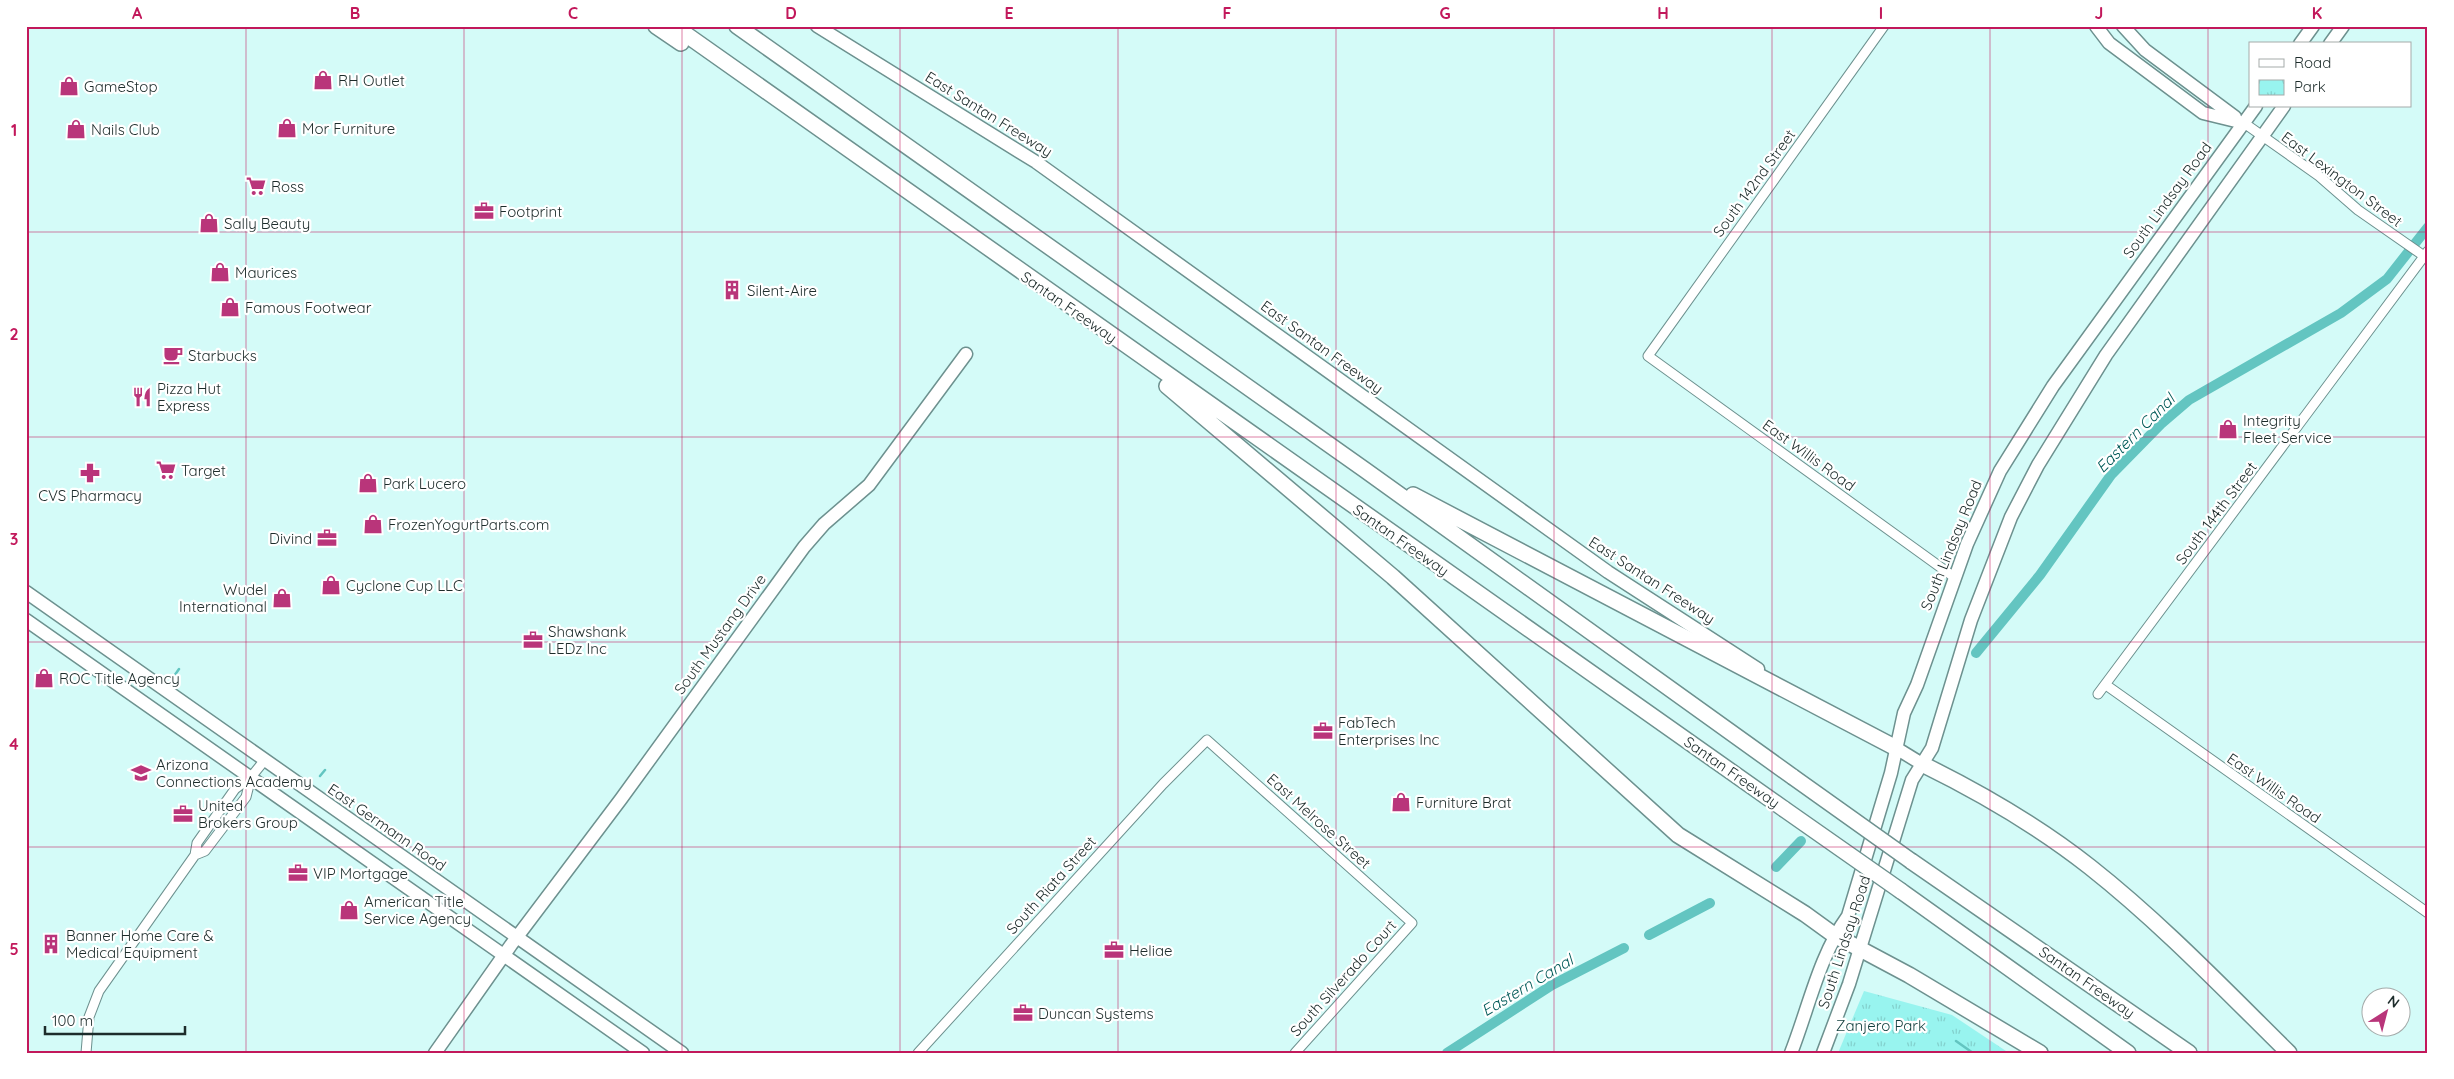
<svg xmlns="http://www.w3.org/2000/svg" width="2454" height="1079" font-family="Quicksand,sans-serif">
	<defs>
		<pattern id="park-tufts" width="24" height="20" patternUnits="userSpaceOnUse" patternTransform="scale(1.25)"><rect width="24" height="20" fill="#98f4ef"/><path d="M3 7l-1-3M5 7V3M7 7l1-3M15 17l-1-3M17 17v-4M19 17l1-3" fill="none" stroke="#83d1cd"/></pattern>
	</defs>
	<rect width="100%" height="100%" fill="#d4fbf8"/>
	<!-- park -->
	<path fill="url(#park-tufts)" d="M 1864,991 L 1952,1015 L 2009,1053 L 1838,1053 Z"/>
	<g fill="none" stroke-linecap="round" stroke-linejoin="round">
		<!-- stream -->
		<path stroke="#63c5c1" stroke-width="2.5" d="M 172,679 L 179,669
			M 320,776 L 325,770
			M 1956,1041 L 1973,1053"/>
		<!-- canal -->
		<path stroke="#63c5c1" stroke-width="10" d="M 1976,653 L 2040,575 L 2111,475 L 2161,424 L 2189,400 L 2341,313 L 2387,279 L 2428,227
			M 1776,867 L 1801,841
			M 1649,935 L 1710,903
			M 1447,1053 L 1552,985 L 1624,948"/>
		<defs>
			<path id="street" d="M 1884,26 L 1648,356 L 1954,577
				M 2244,123 L 2319,176 L 2358,210 L 2424,256
				M 2106,685 L 2428,913
				M 2098,694 L 2428,251
				M 195,855 L 205,851 L 246,797 L 251,777
				M 86,1053 L 89,1017 L 99,991 L 195,855 L 197,843 L 235,789 L 251,777 L 264,761
				M 918,1053 L 1163,784 L 1207,740 L 1412,923 L 1295,1053"/>
			<path id="secondary" d="M 817,26 L 1036,162 L 1608,572 L 1758,669
				M 2096,26 L 2109,43 L 2203,113 L 2244,123
				M 2123,26 L 2145,50 L 2235,117
				M 2300,44 L 2313,26
				M 2330,44 L 2343,26
				M 26,592 L 682,1053
				M 26,620 L 643,1053
				M 1896,748 L 1922,764
				M 435,1053 L 511,945 L 621,799 L 804,547 L 824,524 L 869,485 L 966,354
				M 1791,1053 C 1809,1007 1819,956 1848,916 L 1891,773 L 1904,713 L 1917,685 L 1967,544 L 2000,471 L 2053,386 L 2256,106
				M 1823,1053 L 1849,984 L 1912,780 L 1932,748 L 1971,620 L 2011,517 L 2038,465 L 2106,355 L 2284,106"/>
			<path id="highway" d="M 656,26 L 681,43
				M 674,26 L 1784,809
				M 737,26 L 1365,470 L 1793,777
				M 1167,386 L 1393,577 L 1678,835 L 1805,914 L 1834,935 L 1909,975 L 2040,1053
				M 1413,495 L 1896,748
				M 1922,764 C 1981,793 2038,826 2090,867 C 2161,923 2224,989 2289,1053
				M 1911,861 L 2189,1053
				M 1901,891 L 2128,1053"/>
		</defs>
		<!-- street casing -->
		<use href="#street" stroke="#6d918f" stroke-width="11"/>
		<!-- secondary casing -->
		<use href="#secondary" stroke="#6d918f" stroke-width="15"/>
		<!-- highway casing -->
		<use href="#highway" stroke="#6d918f" stroke-width="18"/>
		<!-- street -->
		<use href="#street" stroke="#fff" stroke-width="9"/>
		<!-- secondary -->
		<use href="#secondary" stroke="#fff" stroke-width="12"/>
		<!-- highway -->
		<use href="#highway" stroke="#fff" stroke-width="15"/>
		<defs>
			<path id="highway-bridge" d="M 1793,777 L 1911,861
				M 1784,809 L 1901,891"/>
		</defs>
		<!-- highway-bridge casing -->
		<use href="#highway-bridge" stroke="#6d918f" stroke-width="18" stroke-linecap="butt"/>
		<!-- highway-bridge -->
		<use href="#highway-bridge" stroke="#fff" stroke-width="15"/>
	</g>
	<!-- grid -->
	<path fill="none" stroke="#c2185b" stroke-width="1" stroke-opacity="0.55" d="M 246,26 L 246,1053M 464,26 L 464,1053M 682,26 L 682,1053M 900,26 L 900,1053M 1118,26 L 1118,1053M 1336,26 L 1336,1053M 1554,26 L 1554,1053M 1772,26 L 1772,1053M 1990,26 L 1990,1053M 2208,26 L 2208,1053M 26,232 L 2428,232M 26,437 L 2428,437M 26,642 L 2428,642M 26,847 L 2428,847"/>
	<!-- icons -->
	<defs>
		<symbol id="shop-bare" viewBox="-9 -9 18 18"><path d="M-5-2.5h2.3a2.7 3.5 0 0 1 5.4 0H5L5.5 6h-11ZM-1.5-2.5h3a1.5 2.3 0 0 0-3 0Z" fill="#b9357a" stroke="#fff" stroke-width="2.5" paint-order="stroke"/></symbol>
		<symbol id="supermarket-bare" viewBox="-9 -9 18 18"><path d="M-6-5.5h2.5l.6 2H6L4.5 2H-2.5L-4.4-4H-6ZM-1.5 3.2a1.3 1.3 0 1 0 .1 0ZM3 3.2a1.3 1.3 0 1 0 .1 0Z" fill="#b9357a" stroke="#fff" stroke-width="2.5" paint-order="stroke"/></symbol>
		<symbol id="office-bare" viewBox="-9 -9 18 18"><path d="M-6-3h4V-5.5h4V-3h4V5H-6ZM-1-4.5V-3h2v-1.5ZM-6 0V1H6V0Z" fill="#b9357a" stroke="#fff" stroke-width="2.5" paint-order="stroke"/></symbol>
		<symbol id="building-bare" viewBox="-9 -9 18 18"><path d="M-4-6H4V6H1V3H-1V6H-4ZM-2.5-4.3h1.7v1.8h-1.7ZM.8-4.3h1.7v1.8H.8ZM-2.5-1h1.7V.8h-1.7ZM.8-1h1.7V.8H.8Z" fill="#b9357a" stroke="#fff" stroke-width="2.5" paint-order="stroke"/></symbol>
		<symbol id="cafe-bare" viewBox="-9 -9 18 18"><path d="M-5.5-4.5H6V0H3Q3 3.5 0 3.5H-2.5Q-5.5 3.5-5.5 0ZM3-3.2v2h1.7v-2ZM-6 4.5H4V6H-6Z" fill="#b9357a" stroke="#fff" stroke-width="2.5" paint-order="stroke"/></symbol>
		<symbol id="restaurant-bare" viewBox="-9 -9 18 18"><path d="M-5-6h1v4h1v-4h1v4h1v-4h1v5L-1.5 .5V6h-2V.5L-5-1ZM5-6V6H3V1.5H1.5Q1.5-4 5-6Z" fill="#b9357a" stroke="#fff" stroke-width="2.5" paint-order="stroke"/></symbol>
		<symbol id="pharmacy-bare" viewBox="-9 -9 18 18"><path d="M-2-6h4v4h4v4h-4v4h-4v-4h-4v-4h4Z" fill="#b9357a" stroke="#fff" stroke-width="2.5" paint-order="stroke"/></symbol>
		<symbol id="school-bare" viewBox="-9 -9 18 18"><path d="M0-5L7-2L0 1L-7-2ZM-4 1L0 2.5L4 1V4Q0 6-4 4Z" fill="#b9357a" stroke="#fff" stroke-width="2.5" paint-order="stroke"/></symbol>
	</defs>
	<g fill-rule="evenodd">
		<use href="#shop-bare" x="309" y="66" width="28" height="28"/>
		<use href="#shop-bare" x="55" y="72" width="28" height="28"/>
		<use href="#shop-bare" x="273" y="114" width="28" height="28"/>
		<use href="#shop-bare" x="62" y="115" width="28" height="28"/>
		<use href="#supermarket-bare" x="242" y="172" width="28" height="28"/>
		<use href="#office-bare" x="470" y="197" width="28" height="28"/>
		<use href="#shop-bare" x="195" y="209" width="28" height="28"/>
		<use href="#shop-bare" x="206" y="258" width="28" height="28"/>
		<use href="#building-bare" x="718" y="276" width="28" height="28"/>
		<use href="#shop-bare" x="216" y="293" width="28" height="28"/>
		<use href="#cafe-bare" x="159" y="341" width="28" height="28"/>
		<use href="#restaurant-bare" x="128" y="383" width="28" height="28"/>
		<use href="#shop-bare" x="2214" y="415" width="28" height="28"/>
		<use href="#supermarket-bare" x="152" y="456" width="28" height="28"/>
		<use href="#pharmacy-bare" x="76" y="459" width="28" height="28"/>
		<use href="#shop-bare" x="354" y="469" width="28" height="28"/>
		<use href="#shop-bare" x="359" y="510" width="28" height="28"/>
		<use href="#office-bare" x="313" y="524" width="28" height="28"/>
		<use href="#shop-bare" x="317" y="571" width="28" height="28"/>
		<use href="#shop-bare" x="268" y="584" width="28" height="28"/>
		<use href="#office-bare" x="519" y="626" width="28" height="28"/>
		<use href="#shop-bare" x="30" y="664" width="28" height="28"/>
		<use href="#office-bare" x="1309" y="717" width="28" height="28"/>
		<use href="#school-bare" x="127" y="759" width="28" height="28"/>
		<use href="#shop-bare" x="1387" y="788" width="28" height="28"/>
		<use href="#office-bare" x="169" y="800" width="28" height="28"/>
		<use href="#office-bare" x="284" y="859" width="28" height="28"/>
		<use href="#shop-bare" x="335" y="896" width="28" height="28"/>
		<use href="#building-bare" x="37" y="930" width="28" height="28"/>
		<use href="#office-bare" x="1100" y="936" width="28" height="28"/>
		<use href="#office-bare" x="1009" y="999" width="28" height="28"/>
	</g>
	<g text-anchor="middle" dominant-baseline="central" stroke-width="4.5" stroke-linejoin="round" paint-order="stroke">
		<!-- poi labels -->
		<g font-size="15" fill="#1d2c2b" stroke="#fff" text-anchor="start">
			<text x="338" y="80">RH Outlet</text>
			<text x="84" y="86">GameStop</text>
			<text x="302" y="128">Mor Furniture</text>
			<text x="91" y="129">Nails Club</text>
			<text x="271" y="186">Ross</text>
			<text x="499" y="211">Footprint</text>
			<text x="224" y="223">Sally Beauty</text>
			<text x="235" y="272">Maurices</text>
			<text x="747" y="290">Silent-Aire</text>
			<text x="245" y="307">Famous Footwear</text>
			<text x="188" y="355">Starbucks</text>
			<text x="157" y="388">Pizza Hut<tspan x="157" dy="17">Express</tspan></text>
			<text x="2243" y="420">Integrity<tspan x="2243" dy="17">Fleet Service</tspan></text>
			<text x="181" y="470">Target</text>
			<text x="383" y="483">Park Lucero</text>
			<text x="90" y="495" text-anchor="middle">CVS Pharmacy</text>
			<text x="388" y="524">FrozenYogurtParts.com</text>
			<text x="312" y="538" text-anchor="end">Divind</text>
			<text x="346" y="585">Cyclone Cup LLC</text>
			<text x="267" y="589" text-anchor="end">Wudel<tspan x="267" dy="17">International</tspan></text>
			<text x="548" y="631">Shawshank<tspan x="548" dy="17">LEDz Inc</tspan></text>
			<text x="59" y="678">ROC Title Agency</text>
			<text x="1338" y="722">FabTech<tspan x="1338" dy="17">Enterprises Inc</tspan></text>
			<text x="156" y="764">Arizona<tspan x="156" dy="17">Connections Academy</tspan></text>
			<text x="1416" y="802">Furniture Brat</text>
			<text x="198" y="805">United<tspan x="198" dy="17">Brokers Group</tspan></text>
			<text x="313" y="873">VIP Mortgage</text>
			<text x="364" y="901">American Title<tspan x="364" dy="17">Service Agency</tspan></text>
			<text x="66" y="935">Banner Home Care &amp;<tspan x="66" dy="17">Medical Equipment</tspan></text>
			<text x="1129" y="950">Heliae</text>
			<text x="1038" y="1013">Duncan Systems</text>
		</g>
		<!-- street labels -->
		<g font-size="15" fill="#1d2c2b" stroke="#fff">
			<text transform="translate(989 114) rotate(32)">East Santan Freeway</text>
			<text transform="translate(2342 179) rotate(37)">East Lexington Street</text>
			<text transform="translate(1754 183) rotate(-54)">South 142nd Street</text>
			<text transform="translate(2167 200) rotate(-54)">South Lindsay Road</text>
			<text transform="translate(1069 307) rotate(35)">Santan Freeway</text>
			<text transform="translate(1322 347) rotate(36)">East Santan Freeway</text>
			<text transform="translate(1809 455) rotate(36)">East Willis Road</text>
			<text transform="translate(2216 513) rotate(-53)">South 144th Street</text>
			<text transform="translate(1401 540) rotate(35)">Santan Freeway</text>
			<text transform="translate(1951 545) rotate(-68)">South Lindsay Road</text>
			<text transform="translate(1652 580) rotate(33)">East Santan Freeway</text>
			<text transform="translate(720 634) rotate(-54)">South Mustang Drive</text>
			<text transform="translate(1732 772) rotate(35)">Santan Freeway</text>
			<text transform="translate(2274 788) rotate(35)">East Willis Road</text>
			<text transform="translate(1319 821) rotate(42)">East Melrose Street</text>
			<text transform="translate(387 827) rotate(35)">East Germann Road</text>
			<text transform="translate(1051 885) rotate(-48)">South Riata Street</text>
			<text transform="translate(1844 942) rotate(-72)">South Lindsay Road</text>
			<text transform="translate(1343 978) rotate(-48)">South Silverado Court</text>
			<text transform="translate(2087 982) rotate(35)">Santan Freeway</text>
		</g>
		<!-- park labels -->
		<g font-size="15" fill="#113f3e" stroke="#fff">
			<text x="1881" y="1025">Zanjero Park</text>
		</g>
		<!-- water labels -->
		<g font-size="16" font-style="italic" fill="#005a58" stroke="#fff">
			<text transform="translate(2135 433) rotate(-45)">Eastern Canal</text>
			<text transform="translate(1527 985) rotate(-31)">Eastern Canal</text>
		</g>
	</g>
	<!-- border -->
	<rect width="2454" height="1079" fill="none" stroke="#ffffff" stroke-width="55"/>
	<!-- legend -->
	<rect x="2249" y="42" width="162" height="65" fill="#ffffff" stroke="#a5abaa"/>
	<rect x="2259" y="59" width="25" height="8" fill="#ffffff" stroke="#a5abaa"/>
	<text x="2294" y="68" font-size="15" fill="#1d2c2b">Road</text>
	<rect x="2259" y="80" width="25" height="15" fill="url(#park-tufts)" stroke="#a5abaa"/>
	<text x="2294" y="92" font-size="15" fill="#1d2c2b">Park</text>
	<!-- north arrow -->
	<g transform="translate(2386 1012) rotate(36)"><circle r="24" fill="#ffffff" stroke="#a5abaa"/>
	<path d="M0-4L9 19L0 12L-9 19Z" fill="#b9357a"/>
	<text y="-8" font-size="14" font-weight="bold" text-anchor="middle" fill="#1d2c2b">N</text>
	</g>
	<!-- scale -->
	<path d="M45 1026v8h140v-8" fill="none" stroke="#1d2c2b" stroke-width="2.5"/>
	<text x="52" y="1026" font-size="15" fill="#1d2c2b" stroke="#ffffff" stroke-width="4" paint-order="stroke">100 m</text>
	<rect x="28" y="28" width="2398" height="1024" fill="none" stroke="#c2185b" stroke-width="2"/>
	<g font-size="16" text-anchor="middle" font-weight="bold" fill="#c2185b">
		<text x="137" y="19">A</text>
		<text x="355" y="19">B</text>
		<text x="573" y="19">C</text>
		<text x="791" y="19">D</text>
		<text x="1009" y="19">E</text>
		<text x="1227" y="19">F</text>
		<text x="1445" y="19">G</text>
		<text x="1663" y="19">H</text>
		<text x="1881" y="19">I</text>
		<text x="2099" y="19">J</text>
		<text x="2317" y="19">K</text>
		<text x="14" y="136">1</text>
		<text x="14" y="340">2</text>
		<text x="14" y="545">3</text>
		<text x="14" y="750">4</text>
		<text x="14" y="955">5</text>
	</g>
</svg>
